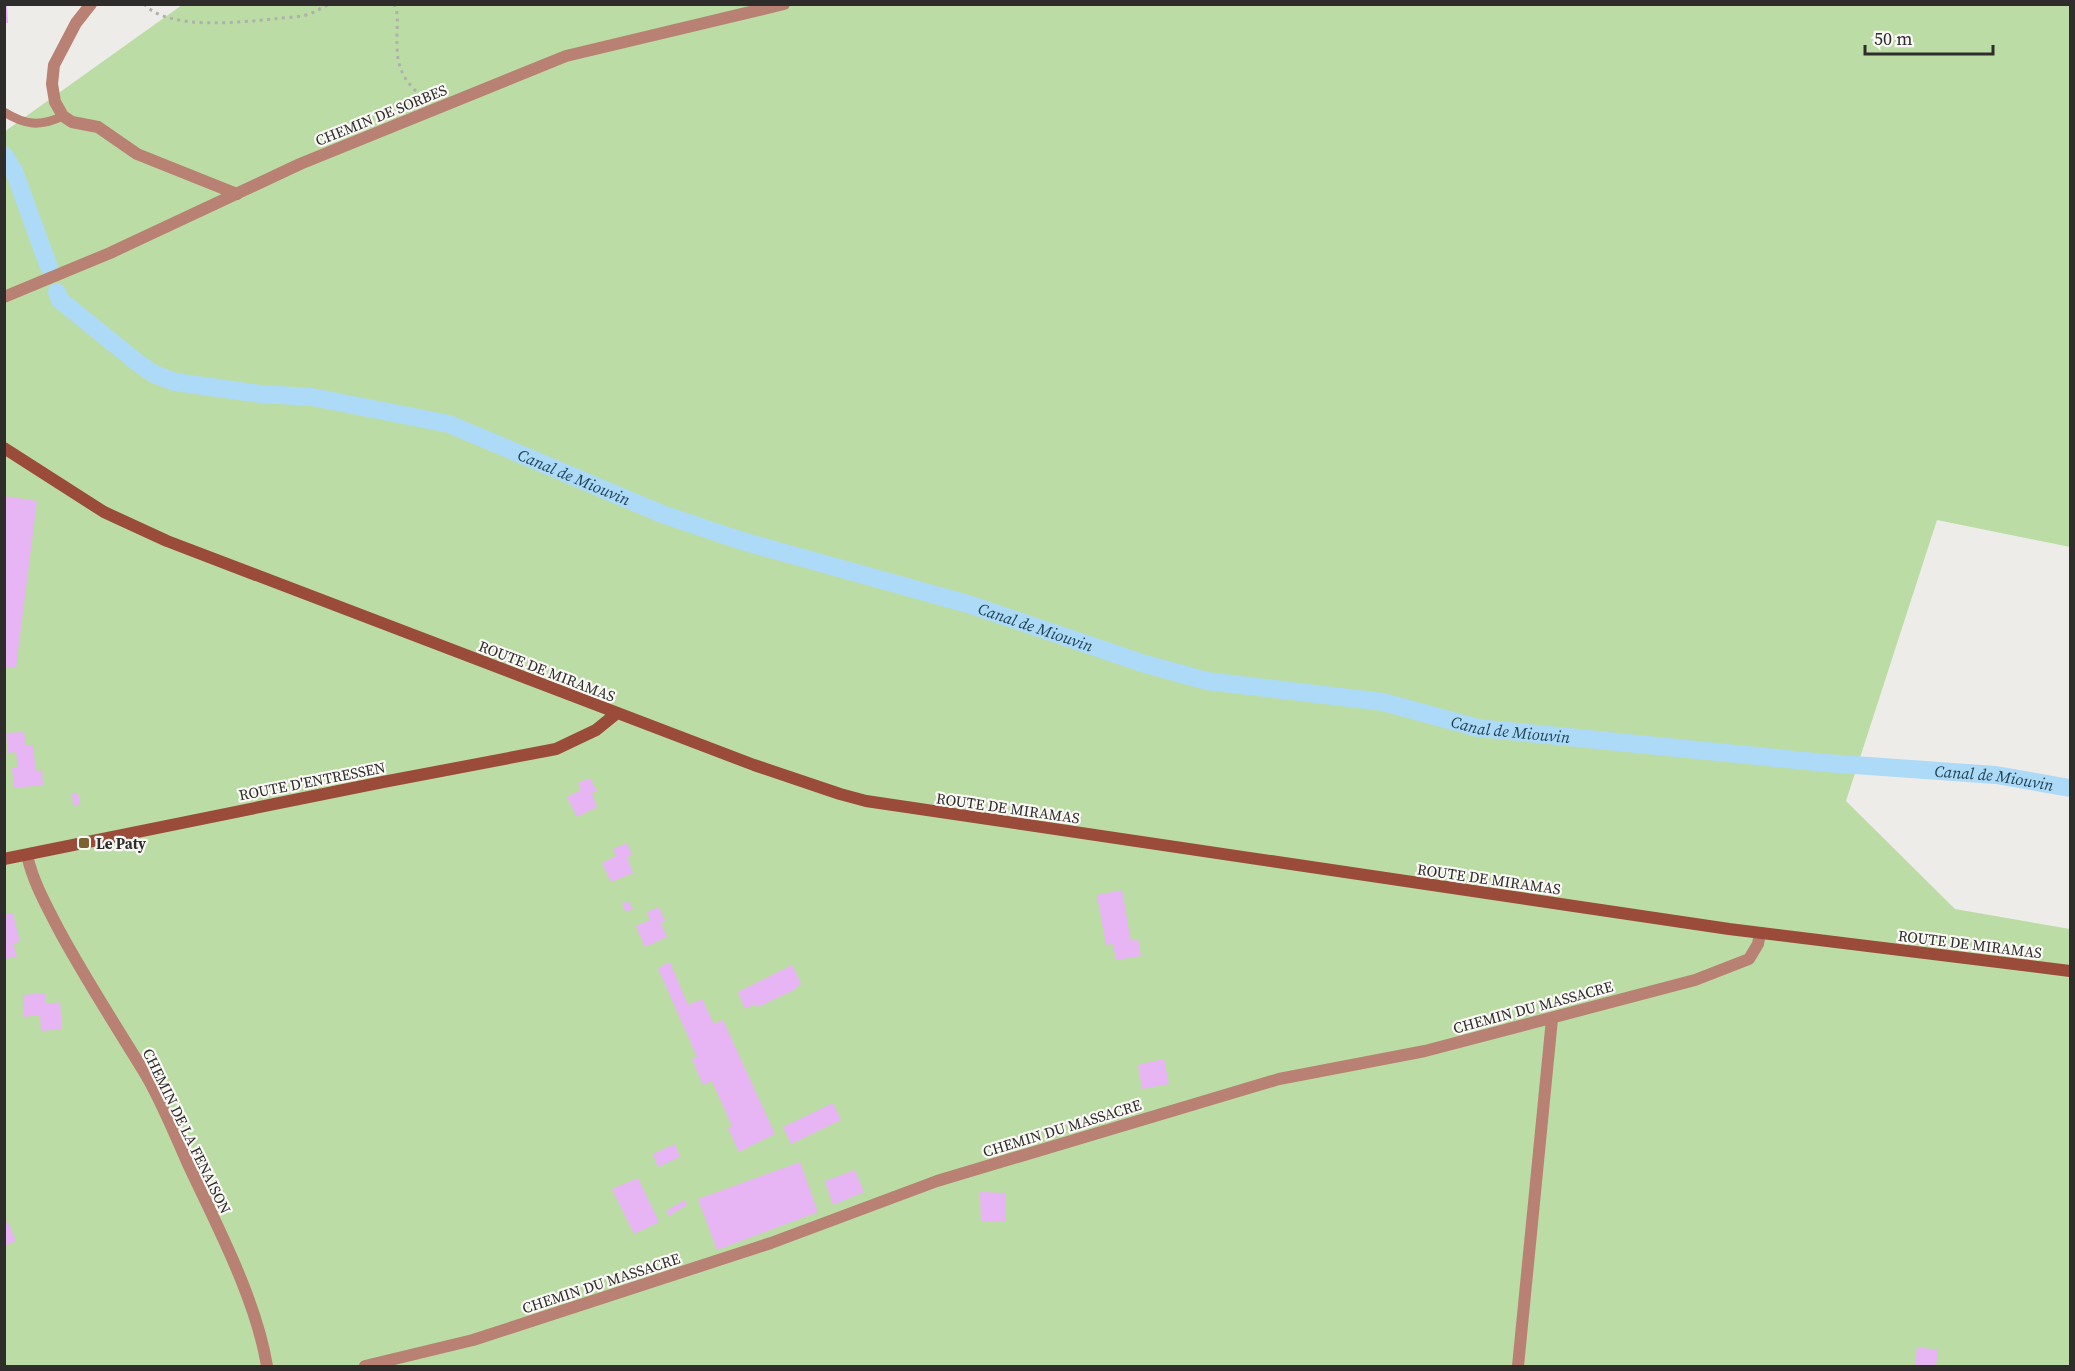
<svg xmlns="http://www.w3.org/2000/svg" width="2075" height="1371" font-family="'Source Serif 4',serif">
	<rect width="100%" height="100%" fill="#eeece9"/>
	<!-- green -->
	<path fill="#bcdca5" d="M 182,5 L 2070,5 L 2070,547 L 1937,520 L 1846,801 L 1955,909 L 2070,929 L 2070,1366 L 5,1366 L 4,132 Z"/>
	<g fill="none" stroke-linecap="round" stroke-linejoin="round">
		<!-- canal -->
		<g stroke="#addaf7" stroke-width="18">
			<path d="M 4,155 L 14,171 L 49,267"/>
			<path id="s1" d="M 57,292 L 60,300 L 138,363 L 154,374 L 175,382 L 261,394 L 312,397 L 449,424 L 662,514 L 742,541 L 968,604 L 1145,664 L 1207,681 L 1383,702 L 1478,728 L 1826,763 L 1996,775 L 2070,788"/>
		</g>
	</g>
	<!-- building -->
	<path fill="#e7b4f4" d="M 4,4 L 7,4 L 8,23 L 4,23 Z
		M 4,496 L 37,501 L 16,668 L 4,667 Z
		M 24,732 L 26,746 L 33,745 L 36,771 L 42,770 L 43,785 L 14,788 L 12,768 L 18,768 L 16,752 L 8,753 L 6,733 Z
		M 590,778 L 597,791 L 592,793 L 597,807 L 577,817 L 567,797 L 581,790 L 578,783 Z
		M 78,793 L 80,804 L 73,806 L 72,794 Z
		M 627,843 L 632,855 L 627,857 L 633,873 L 611,882 L 602,863 L 616,856 L 613,849 Z
		M 1122,890 L 1131,941 L 1138,939 L 1141,956 L 1116,960 L 1113,944 L 1106,945 L 1097,895 Z
		M 628,901 L 633,909 L 626,912 L 622,904 Z
		M 659,907 L 665,921 L 661,923 L 667,937 L 645,947 L 636,926 L 650,920 L 647,912 Z
		M 13,913 L 20,942 L 13,943 L 17,957 L 4,959 L 4,915 Z
		M 670,962 L 688,1005 L 702,999 L 714,1024 L 723,1020 L 775,1134 L 739,1152 L 728,1128 L 732,1126 L 712,1081 L 703,1085 L 692,1059 L 697,1057 L 658,968 Z
		M 792,965 L 801,983 L 794,990 L 758,1007 L 756,1004 L 745,1009 L 738,992 Z
		M 45,993 L 46,1004 L 60,1002 L 62,1029 L 41,1031 L 40,1015 L 24,1017 L 23,995 Z
		M 1164,1059 L 1169,1084 L 1142,1089 L 1138,1065 Z
		M 833,1103 L 841,1120 L 791,1144 L 783,1127 Z
		M 675,1144 L 680,1157 L 658,1167 L 653,1154 Z
		M 800,1162 L 818,1212 L 717,1250 L 698,1199 Z
		M 855,1170 L 864,1192 L 833,1205 L 825,1181 Z
		M 638,1178 L 659,1222 L 634,1234 L 612,1189 Z
		M 980,1192 L 1006,1193 L 1006,1222 L 981,1221 Z
		M 685,1200 L 687,1205 L 669,1216 L 666,1211 Z
		M 8,1222 L 16,1241 L 4,1246 L 4,1223 Z
		M 1917,1347 L 1938,1350 L 1936,1366 L 1915,1366 Z"/>
	<g fill="none" stroke-linecap="round" stroke-linejoin="round">
		<!-- path -->
		<path stroke="#b0afac" stroke-width="3" stroke-dasharray="3 4.5" stroke-linecap="butt" d="M 144,4 C 169,31 240,22 274,19 C 284,17 296,18 306,15 C 315,13 321,7 331,4
			M 394,4 C 399,14 397,23 397,33 C 396,65 400,77 423,98"/>
		<!-- service -->
		<path stroke="#b98173" stroke-width="9" d="M 4,112 C 25,125 40,127 63,116"/>
		<!-- minor -->
		<path stroke="#b98173" stroke-width="12" d="M 91,4 L 76,23 L 54,65 L 52,84 L 55,102 L 63,116 L 72,122 L 98,127 L 137,154 L 237,194
			M 27,855 C 33,882 46,905 59,930 C 85,978 114,1023 143,1070 C 161,1099 174,1133 188,1164 C 217,1226 256,1299 267,1366
			M 365,1366 L 473,1340 L 771,1243 L 937,1181 L 1279,1079 L 1425,1051 L 1695,980 L 1749,959 L 1758,944 L 1760,933
			M 1518,1366 L 1552,1019"/>
		<!-- tertiary -->
		<path stroke="#b98173" stroke-width="12" d="M 4,297 L 110,253 L 300,164 L 566,56 L 784,4"/>
		<!-- secondary -->
		<path stroke="#9a4b39" stroke-width="12" d="M 4,448 L 104,512 L 167,541 L 754,765 L 840,794 L 866,801 L 1729,929 L 2070,971
			M 4,859 L 383,782 L 556,749 L 596,730 L 617,713"/>
	</g>
	<!-- markers -->
	<rect fill="#7a6233" stroke="#fbf9f6" stroke-width="2" x="78" y="837" width="12" height="12" rx="3"/>
	<g text-anchor="middle" dominant-baseline="central" stroke-width="4.5" stroke-linejoin="round" paint-order="stroke">
		<!-- street labels -->
		<g font-size="15" fill="#2e2d2c" stroke="#fbf9f6">
			<text transform="translate(381 115) rotate(-22)">CHEMIN DE SORBES</text>
			<text transform="translate(547 671) rotate(21)">ROUTE DE MIRAMAS</text>
			<text transform="translate(312 781) rotate(-11)">ROUTE D'ENTRESSEN</text>
			<text transform="translate(1008 808) rotate(8)">ROUTE DE MIRAMAS</text>
			<text transform="translate(1489 879) rotate(8)">ROUTE DE MIRAMAS</text>
			<text transform="translate(1970 944) rotate(7)">ROUTE DE MIRAMAS</text>
			<text transform="translate(1533 1007) rotate(-15)">CHEMIN DU MASSACRE</text>
			<text transform="translate(1062 1128) rotate(-17)">CHEMIN DU MASSACRE</text>
			<text transform="translate(187 1131) rotate(64)">CHEMIN DE LA FENAISON</text>
			<text transform="translate(601 1283) rotate(-18)">CHEMIN DU MASSACRE</text>
		</g>
		<!-- poi labels -->
		<g font-size="15" font-weight="bold" fill="#2e2d2c" stroke="#fbf9f6" text-anchor="start">
			<text x="96" y="843">Le Paty</text>
		</g>
		<!-- water labels -->
		<g font-size="16" font-style="italic" fill="#1c3f53" stroke="#fbf9f6">
			<text stroke="none"><textPath href="#s1" startOffset="564">Canal de Miouvin</textPath></text>
			<text stroke="none"><textPath href="#s1" startOffset="1050">Canal de Miouvin</textPath></text>
			<text stroke="none"><textPath href="#s1" startOffset="1538">Canal de Miouvin</textPath></text>
			<text stroke="none"><textPath href="#s1" startOffset="2024">Canal de Miouvin</textPath></text>
		</g>
	</g>
	<!-- border -->
	<rect width="2075" height="1371" fill="none" stroke="#2e2d2c" stroke-width="12"/>
	<!-- scale -->
	<path d="M1865 45v9h128v-9" fill="none" stroke="#2e2d2c" stroke-width="3"/>
	<text x="1874" y="45" font-size="18" fill="#2e2d2c" stroke="#fbf9f6" stroke-width="4.5" paint-order="stroke">50 m</text>
</svg>
